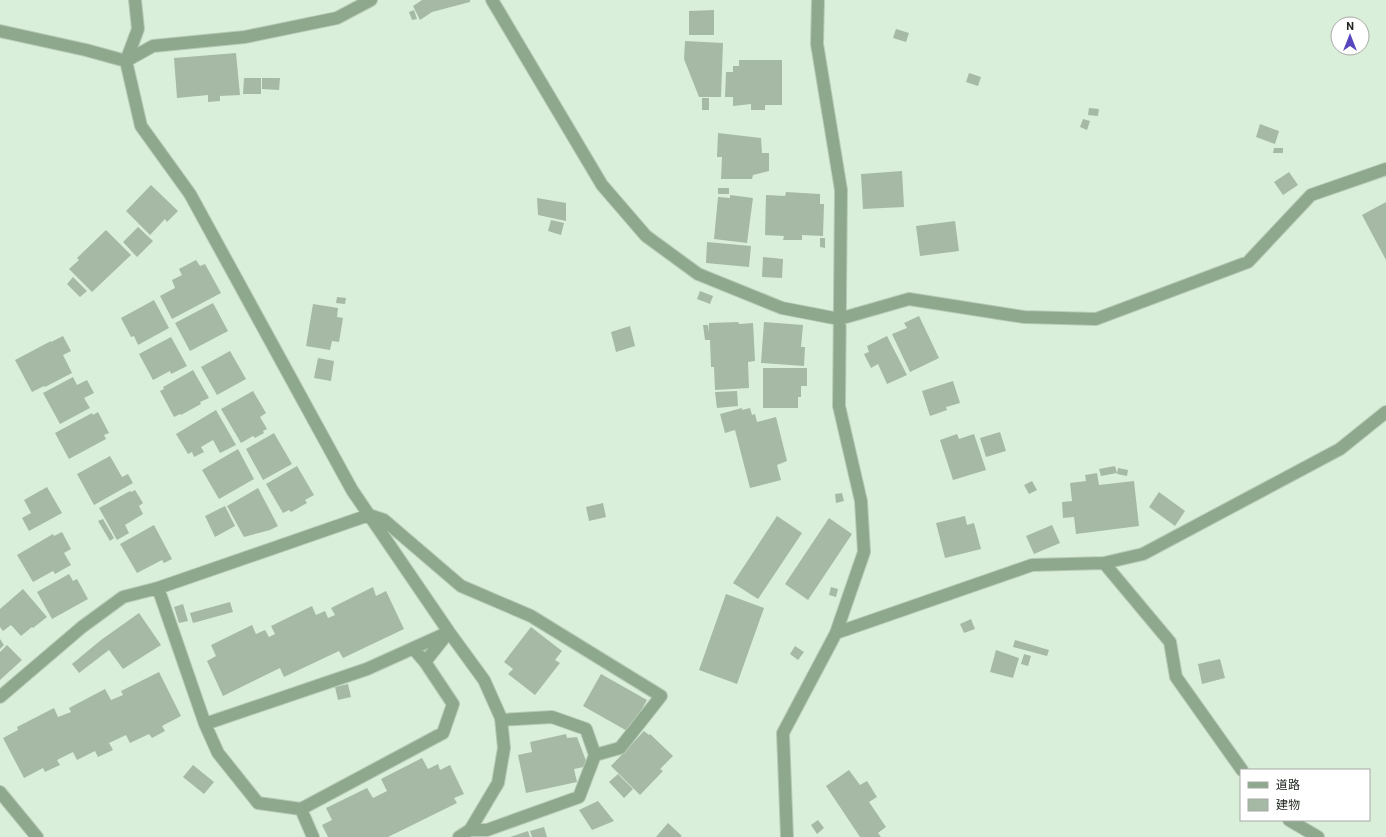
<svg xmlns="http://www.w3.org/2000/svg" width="1386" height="837" font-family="Roboto,'Noto Sans JP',sans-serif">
	<rect width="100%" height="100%" fill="#daefd9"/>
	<!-- building -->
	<path fill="#a5b9a4" d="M 422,0 L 470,0 L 470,2 L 432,12 L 420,20 L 413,6 Z
		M 414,10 L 417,19 L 412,20 L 409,12 Z
		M 714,10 L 714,35 L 689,35 L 689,11 Z
		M 896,29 L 909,33 L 906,42 L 893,38 Z
		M 685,41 L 723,43 L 721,97 L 699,97 L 684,59 Z
		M 236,53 L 240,95 L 220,96 L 220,101 L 208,102 L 208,95 L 177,98 L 174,58 Z
		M 739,60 L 782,60 L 782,105 L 765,105 L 765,110 L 751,110 L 751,104 L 733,106 L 733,97 L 725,97 L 726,72 L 733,72 L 733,66 L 739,66 Z
		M 969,73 L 981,77 L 978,86 L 966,82 Z
		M 244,78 L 261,78 L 261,94 L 243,94 Z
		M 262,78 L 280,78 L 279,90 L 262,89 Z
		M 702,98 L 709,98 L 709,110 L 702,110 Z
		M 1089,108 L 1099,109 L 1098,116 L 1088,115 Z
		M 1083,119 L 1090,121 L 1087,130 L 1080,127 Z
		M 1260,124 L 1279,131 L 1275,144 L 1256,137 Z
		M 718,133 L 761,138 L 762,153 L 769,153 L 769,171 L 753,175 L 752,179 L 721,179 L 722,157 L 717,157 Z
		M 1274,148 L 1283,148 L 1283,153 L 1273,153 Z
		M 902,171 L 904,207 L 863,209 L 861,174 Z
		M 1289,172 L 1298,185 L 1283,195 L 1274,182 Z
		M 151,185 L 178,211 L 167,222 L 165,219 L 150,235 L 126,211 Z
		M 718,188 L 729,188 L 729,194 L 718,194 Z
		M 786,192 L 820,194 L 820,204 L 824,204 L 823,236 L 802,235 L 802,240 L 783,240 L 784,236 L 765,235 L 766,195 L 785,196 Z
		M 730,195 L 753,198 L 747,243 L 714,239 L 718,197 L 730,198 Z
		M 537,198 L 566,203 L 566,221 L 538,215 Z
		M 1386,202 L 1386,260 L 1362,215 Z
		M 551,220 L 564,223 L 561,235 L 548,231 Z
		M 955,221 L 959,251 L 920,256 L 916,226 Z
		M 138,227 L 153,241 L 137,257 L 123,242 Z
		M 106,230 L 131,255 L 92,292 L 69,269 L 79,260 L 77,258 Z
		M 820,238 L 825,238 L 825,248 L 820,247 Z
		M 707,242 L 751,246 L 749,267 L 706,263 Z
		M 763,257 L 783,259 L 782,278 L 762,277 Z
		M 196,260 L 200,266 L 205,264 L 221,293 L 172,319 L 160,296 L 175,288 L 172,280 L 182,275 L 179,269 Z
		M 73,277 L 87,291 L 80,297 L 67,284 Z
		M 700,291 L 713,296 L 710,304 L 697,299 Z
		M 337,297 L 346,298 L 345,304 L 336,303 Z
		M 154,300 L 169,328 L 138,345 L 134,336 L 131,337 L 121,318 Z
		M 213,303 L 228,331 L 190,351 L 175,323 Z
		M 313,304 L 338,308 L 337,317 L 343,318 L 339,342 L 332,341 L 330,350 L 306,346 Z
		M 919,316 L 939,358 L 910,372 L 892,334 L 907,328 L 904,323 Z
		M 738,322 L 739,324 L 753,323 L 755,361 L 748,362 L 749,388 L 715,390 L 714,367 L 711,367 L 710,340 L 705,340 L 703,325 L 708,325 L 709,333 L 709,323 Z
		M 764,322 L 803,325 L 801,347 L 805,347 L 804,366 L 761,363 Z
		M 630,326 L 635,346 L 616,352 L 611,332 Z
		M 63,336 L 71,351 L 63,355 L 72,373 L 45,387 L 44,386 L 32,392 L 15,360 L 51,341 L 51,342 Z
		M 887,336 L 907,375 L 887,384 L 878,364 L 871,368 L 864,354 L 869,352 L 867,346 Z
		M 171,337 L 187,366 L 171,374 L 170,371 L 153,380 L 139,354 Z
		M 230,351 L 246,379 L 217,395 L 201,367 Z
		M 318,358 L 334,361 L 331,381 L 314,378 Z
		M 763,368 L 807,368 L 807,386 L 801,386 L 801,397 L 798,397 L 798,408 L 763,408 Z
		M 193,370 L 209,398 L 200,402 L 201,404 L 181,415 L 180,414 L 174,417 L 160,391 L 164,389 L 163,387 Z
		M 73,377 L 77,385 L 87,380 L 94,393 L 84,398 L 90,408 L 60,424 L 43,393 Z
		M 953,381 L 960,403 L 946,407 L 947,410 L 930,416 L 922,391 Z
		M 253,391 L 266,413 L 260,417 L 267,429 L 263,431 L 264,433 L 255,438 L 253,436 L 241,443 L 221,409 Z
		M 737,391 L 738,406 L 717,408 L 715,392 Z
		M 742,408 L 742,410 L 750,408 L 752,415 L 755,414 L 757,422 L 776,417 L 787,461 L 777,465 L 781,480 L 750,488 L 735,430 L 725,433 L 720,414 Z
		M 216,410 L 236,445 L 220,453 L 213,440 L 201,447 L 204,452 L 194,457 L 192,452 L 188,454 L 176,434 Z
		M 98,412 L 109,433 L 104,435 L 106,439 L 69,459 L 55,433 L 92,413 L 93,415 Z
		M 1000,432 L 1006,451 L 986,457 L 980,438 Z
		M 274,433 L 292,464 L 263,480 L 246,449 Z
		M 957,434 L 959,439 L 974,434 L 986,470 L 953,480 L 940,440 Z
		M 238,449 L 254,479 L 219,499 L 202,470 Z
		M 110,456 L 122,477 L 128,474 L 133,483 L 94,505 L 77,474 Z
		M 297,466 L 314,495 L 305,500 L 307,503 L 291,512 L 289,510 L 283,513 L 266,484 Z
		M 1115,466 L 1117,473 L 1101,476 L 1099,469 Z
		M 1118,468 L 1128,470 L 1127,476 L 1117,474 Z
		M 1097,473 L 1099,485 L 1134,481 L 1139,526 L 1076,534 L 1074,517 L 1063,518 L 1062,502 L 1072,501 L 1070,483 L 1086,481 L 1085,475 Z
		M 1032,481 L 1037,490 L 1029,494 L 1024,485 Z
		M 47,487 L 62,513 L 29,531 L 22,518 L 31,513 L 24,500 Z
		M 258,488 L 278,526 L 270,530 L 244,537 L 227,506 Z
		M 135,490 L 143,503 L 139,506 L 143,514 L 125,525 L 129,533 L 117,540 L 99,508 L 130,491 L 131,492 Z
		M 1159,492 L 1185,511 L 1175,526 L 1149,507 Z
		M 842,493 L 844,501 L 836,503 L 835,494 Z
		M 603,503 L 606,517 L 589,521 L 586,507 Z
		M 225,506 L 235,526 L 215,537 L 205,516 Z
		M 777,516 L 802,533 L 758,599 L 733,583 Z
		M 965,516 L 967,525 L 974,523 L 981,549 L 945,558 L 936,523 Z
		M 829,518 L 852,534 L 808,600 L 785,584 Z
		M 103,519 L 114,538 L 110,541 L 98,521 Z
		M 154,525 L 172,559 L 164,563 L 162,560 L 137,573 L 120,544 Z
		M 1052,525 L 1060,543 L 1034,554 L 1026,536 Z
		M 62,532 L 71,549 L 64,553 L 71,565 L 55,574 L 53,571 L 33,582 L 17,555 L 53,534 L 54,536 Z
		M 69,574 L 73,581 L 77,579 L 88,599 L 52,619 L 37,592 Z
		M 373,587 L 376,596 L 386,591 L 404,629 L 343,658 L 339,651 L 284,677 L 280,668 L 223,696 L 207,661 L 216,656 L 211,645 L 252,625 L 256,634 L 265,630 L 269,637 L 275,634 L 271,626 L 312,606 L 316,615 L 325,611 L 328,618 L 335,615 L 331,608 Z
		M 831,587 L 838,589 L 836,597 L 829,595 Z
		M 23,589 L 47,617 L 33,628 L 32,627 L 21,636 L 11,625 L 3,631 L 0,627 L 0,609 Z
		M 726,594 L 764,608 L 737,684 L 699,670 Z
		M 230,602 L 233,612 L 193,623 L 190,613 Z
		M 183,604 L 188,621 L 179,623 L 174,607 Z
		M 139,613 L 161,645 L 123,669 L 109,650 L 79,673 L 72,664 L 101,640 Z
		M 971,619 L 975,629 L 964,633 L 960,624 Z
		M 531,627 L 562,651 L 555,660 L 560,663 L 535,695 L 508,674 L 513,669 L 504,662 Z
		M 0,639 L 4,645 L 0,649 Z
		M 1015,640 L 1049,650 L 1047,656 L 1013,647 Z
		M 7,645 L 22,660 L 0,680 L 0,652 Z
		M 795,646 L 804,652 L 798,660 L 790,654 Z
		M 996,650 L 1019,658 L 1013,678 L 990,672 Z
		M 1024,654 L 1031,656 L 1028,666 L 1021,664 Z
		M 1220,659 L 1225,678 L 1202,684 L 1198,664 Z
		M 159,672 L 181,716 L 162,726 L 165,731 L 152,738 L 149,734 L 130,743 L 126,735 L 109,743 L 113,750 L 98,757 L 95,751 L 77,760 L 73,752 L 57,760 L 60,765 L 45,772 L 43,768 L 24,778 L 3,738 L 18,730 L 17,727 L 54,708 L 58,717 L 71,712 L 69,708 L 105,689 L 111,700 L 123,695 L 121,691 Z
		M 601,674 L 647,700 L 629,732 L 583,706 Z
		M 348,684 L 351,697 L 338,700 L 335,687 Z
		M 644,731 L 649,735 L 650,734 L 673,756 L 660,769 L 663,771 L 640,795 L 611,766 Z
		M 566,734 L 567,738 L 577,737 L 588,766 L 574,769 L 577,782 L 526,793 L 518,755 L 532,752 L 530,742 Z
		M 422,758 L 428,769 L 438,764 L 440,770 L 450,765 L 464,794 L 454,798 L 457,803 L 388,837 L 328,837 L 322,825 L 332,820 L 326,808 L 367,788 L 373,798 L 387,791 L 381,779 Z
		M 193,765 L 214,782 L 204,794 L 183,777 Z
		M 849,770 L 860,785 L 867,781 L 877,797 L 869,802 L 886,827 L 878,833 L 881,837 L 860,837 L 826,786 Z
		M 618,774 L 633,789 L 624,798 L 609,782 Z
		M 598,801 L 614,821 L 592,830 L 579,810 Z
		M 818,820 L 824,828 L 817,834 L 811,825 Z
		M 668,823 L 682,836 L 680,837 L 656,837 Z
		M 544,827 L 547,837 L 532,837 L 530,831 Z
		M 528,831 L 530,837 L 510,837 Z"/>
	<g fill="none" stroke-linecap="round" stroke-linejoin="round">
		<defs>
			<path id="street" d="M 492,0 L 602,185 L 646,236 L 698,274 L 782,308 L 839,319 L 909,299 L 1024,317 L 1096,319 L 1248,262 L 1311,195 L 1386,169
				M 0,31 L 86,50 L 126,61 L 141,126 L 190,194 L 352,490 L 449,632 L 484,680 L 501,718 L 504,748 L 498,783 L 470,830 L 459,837
				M 126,61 L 153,46 L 245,37 L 337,18 L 371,0
				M 126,61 L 138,29 L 135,0
				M 1104,563 L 1170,642 L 1176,677 L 1242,770
				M 158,588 L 205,724 L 218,753 L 258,803 L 301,809 L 443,733 L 453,704 L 425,662 L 413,648
				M 836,633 L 1032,565 L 1104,563 L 1143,554 L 1340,449 L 1386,412
				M 425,662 L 448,633
				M 0,697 L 82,627 L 123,597 L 158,588 L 369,515 L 384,520 L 461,586 L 531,616 L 661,696 L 620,748 L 595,755
				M 205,724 L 367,669 L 449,632
				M 0,792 L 37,837
				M 301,809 L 313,837
				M 1289,820 L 1318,837
				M 470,830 L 487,830 L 579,797 L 595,755 L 586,729 L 552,717 L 501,720
				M 787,837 L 783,733 L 836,633 L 864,552 L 861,501 L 839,406 L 841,190 L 817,44 L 818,0"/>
		</defs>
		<!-- street casing -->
		<use href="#street" stroke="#b9cbb8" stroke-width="14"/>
		<!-- street -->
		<use href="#street" stroke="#8da88c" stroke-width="12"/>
	</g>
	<!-- legend -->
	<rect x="1240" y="769" width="130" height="52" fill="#ffffff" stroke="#a6a9a6"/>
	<rect x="1248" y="782" width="20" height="6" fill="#8da88c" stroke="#a6a9a6"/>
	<text x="1276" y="789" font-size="12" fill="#212820">道路</text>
	<rect x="1248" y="799" width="20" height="12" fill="#a5b9a4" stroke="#a6a9a6"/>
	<text x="1276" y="809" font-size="12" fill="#212820">建物</text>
	<!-- north arrow -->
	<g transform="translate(1350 36)"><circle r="19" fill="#ffffff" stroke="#a6a9a6"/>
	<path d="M0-3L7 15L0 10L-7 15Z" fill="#5747bf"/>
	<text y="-6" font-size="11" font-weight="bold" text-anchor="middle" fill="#212820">N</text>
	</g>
</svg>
